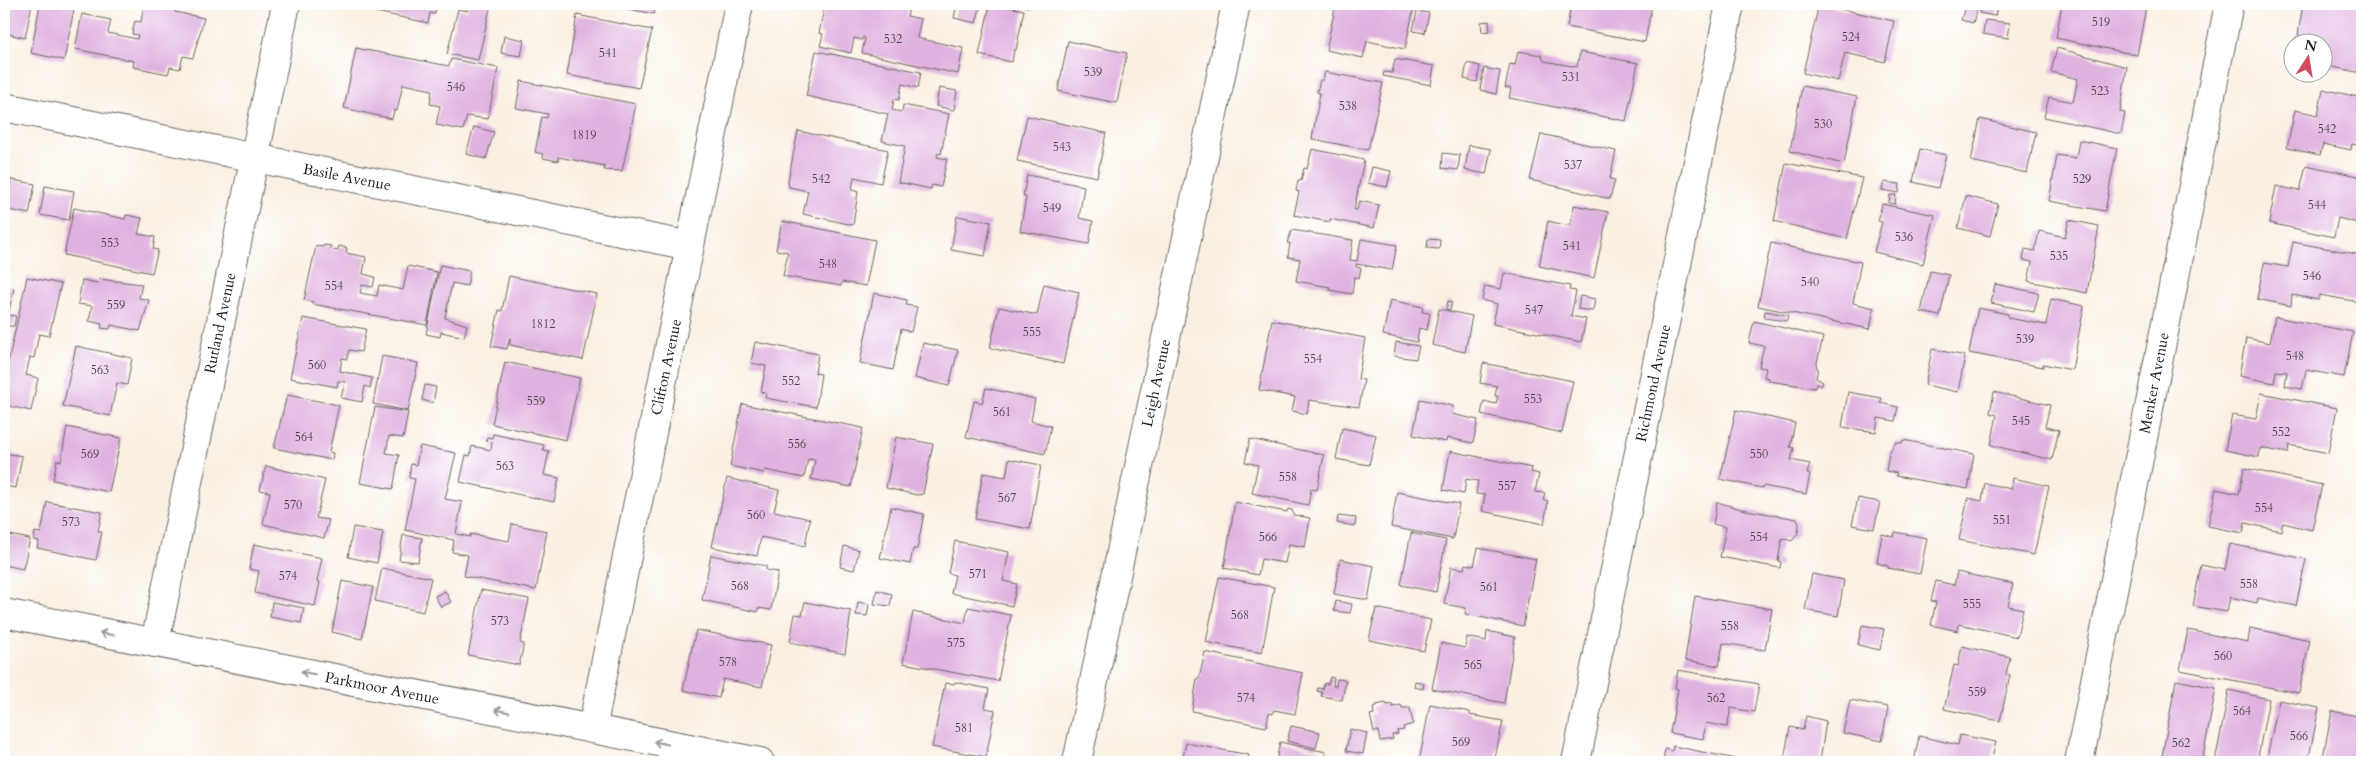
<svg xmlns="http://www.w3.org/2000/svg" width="2366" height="766" font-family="Cardo,serif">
	<rect width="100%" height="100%" fill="#fff"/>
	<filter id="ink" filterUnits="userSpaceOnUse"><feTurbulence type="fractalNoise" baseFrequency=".02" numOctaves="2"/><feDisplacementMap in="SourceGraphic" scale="10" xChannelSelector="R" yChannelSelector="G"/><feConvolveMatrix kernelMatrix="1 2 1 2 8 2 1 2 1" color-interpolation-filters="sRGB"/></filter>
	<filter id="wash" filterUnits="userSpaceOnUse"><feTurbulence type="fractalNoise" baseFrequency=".0096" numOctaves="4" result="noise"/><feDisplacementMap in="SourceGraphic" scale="20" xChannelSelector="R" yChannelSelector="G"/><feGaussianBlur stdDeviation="1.12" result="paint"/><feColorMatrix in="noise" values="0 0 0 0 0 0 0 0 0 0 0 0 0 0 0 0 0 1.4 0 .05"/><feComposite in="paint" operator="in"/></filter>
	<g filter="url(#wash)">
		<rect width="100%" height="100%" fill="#faf0e2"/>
		<g id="blocks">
			<!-- building -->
			<path fill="#e0b2e0" d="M 4,4 L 32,4 L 25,38 L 4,33 Z
				M 40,4 L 75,4 L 64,60 L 31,53 Z
				M 144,4 L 176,8 L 175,12 L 204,18 L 193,58 L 183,56 L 180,69 L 170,67 L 168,74 L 133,67 L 134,61 L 75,49 L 82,14 L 111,20 L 108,33 L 137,39 L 138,35 L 132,34 L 135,21 L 141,22 Z
				M 369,4 L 437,4 L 435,14 L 430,13 L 428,23 L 367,10 Z
				M 468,4 L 491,4 L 478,60 L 447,54 L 458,9 L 467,11 Z
				M 603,4 L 656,4 L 654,14 Z
				M 825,4 L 910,5 L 907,16 L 921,19 L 917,38 L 963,48 L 958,74 L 862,53 L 865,38 L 863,37 L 862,40 L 854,38 L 851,53 L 820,46 L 823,34 L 819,33 Z
				M 957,4 L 981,4 L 976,23 L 954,18 Z
				M 990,4 L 1024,10 L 1016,50 L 1014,50 L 1012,62 L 979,55 Z
				M 1017,4 L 1029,4 L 1028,7 Z
				M 1137,4 L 1136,6 L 1130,5 L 1130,7 L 1117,5 Z
				M 1336,4 L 1398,4 L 1414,7 L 1405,49 L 1367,41 L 1363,58 L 1326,50 Z
				M 1458,4 L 1470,4 L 1470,7 Z
				M 1571,4 L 1652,4 L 1645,42 L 1567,27 Z
				M 1819,4 L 1894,21 L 1885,62 L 1845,53 L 1838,81 L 1803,73 Z
				M 1981,4 L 1998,4 L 1995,16 L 1979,13 Z
				M 2062,4 L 2085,6 L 2086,4 L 2144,4 L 2144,6 L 2146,7 L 2137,55 L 2056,38 Z
				M 2303,4 L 2362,4 L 2361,73 L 2324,65 L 2324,42 L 2295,42 L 2296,37 L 2301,38 L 2301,36 L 2298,35 Z
				M 1965,7 L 1977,9 L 1973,23 L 1961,20 Z
				M 1417,11 L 1429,13 L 1425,33 L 1413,31 Z
				M 577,15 L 652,30 L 639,88 L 567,75 Z
				M 1985,20 L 2010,23 L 2008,38 L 1983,34 Z
				M 1489,21 L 1490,31 L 1482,32 L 1481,22 Z
				M 504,36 L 524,40 L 521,56 L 501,53 Z
				M 1068,41 L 1127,53 L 1117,103 L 1058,91 Z
				M 356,48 L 449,66 L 451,59 L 498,68 L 488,119 L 467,116 L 463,130 L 436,125 L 440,106 L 430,104 L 432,90 L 403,84 L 397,111 L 394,110 L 392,119 L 344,108 Z
				M 2057,48 L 2127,67 L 2120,112 L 2125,113 L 2121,134 L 2044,117 L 2049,97 L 2073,102 L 2078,79 L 2051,72 Z
				M 816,51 L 921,72 L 918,88 L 902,84 L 899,100 L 894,99 L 892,110 L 902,112 L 903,105 L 949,114 L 941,154 L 938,153 L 937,157 L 947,159 L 941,187 L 932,185 L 931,189 L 898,182 L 905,146 L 882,141 L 888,114 L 806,96 Z
				M 1518,51 L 1541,55 L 1544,61 L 1577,67 L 1580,52 L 1638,63 L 1626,121 L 1509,98 L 1511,88 L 1505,88 L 1510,64 L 1515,65 Z
				M 1395,59 L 1434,66 L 1431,85 L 1383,76 L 1384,72 L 1392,73 Z
				M 1467,63 L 1480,66 L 1477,82 L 1464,79 Z
				M 1484,68 L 1500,71 L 1496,94 L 1480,90 Z
				M 1325,72 L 1383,83 L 1368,150 L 1312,139 L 1320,93 L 1317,92 L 1320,80 L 1323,80 Z
				M 521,81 L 636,104 L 622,171 L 604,170 L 605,166 L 558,157 L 558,161 L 543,158 L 543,154 L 535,152 L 542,117 L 547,118 L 548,114 L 516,108 Z
				M 1802,86 L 1857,97 L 1844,164 L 1790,151 Z
				M 939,88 L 957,91 L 954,110 L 936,106 Z
				M 2323,89 L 2362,98 L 2362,146 L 2352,144 L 2351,150 L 2323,144 L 2320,155 L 2287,148 L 2295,110 L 2318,115 Z
				M 1027,116 L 1106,133 L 1097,177 L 1017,161 Z
				M 1980,119 L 2036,132 L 2027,173 L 1971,161 Z
				M 474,127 L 494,132 L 486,159 L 466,154 Z
				M 798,131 L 888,150 L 881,183 L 854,177 L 852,190 L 858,192 L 853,225 L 803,214 L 808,191 L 789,187 L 788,181 Z
				M 1541,134 L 1616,151 L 1610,179 L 1615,180 L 1610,199 L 1530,180 Z
				M 2079,140 L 2117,148 L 2105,211 L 2049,201 L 2057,155 L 2076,158 Z
				M 1469,145 L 1491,149 L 1486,174 L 1465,170 Z
				M 1312,149 L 1364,160 L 1354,210 L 1357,210 L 1359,201 L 1379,205 L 1374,228 L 1330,219 L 1330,222 L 1294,215 L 1299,192 L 1296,191 L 1298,181 L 1301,181 L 1304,168 L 1307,169 Z
				M 1920,149 L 1946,155 L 1938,188 L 1913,182 Z
				M 1443,153 L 1460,155 L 1458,170 L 1442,168 Z
				M 1786,163 L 1862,178 L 1847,239 L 1774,221 Z
				M 2306,165 L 2362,177 L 2362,224 L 2338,218 L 2334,237 L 2269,223 L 2276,186 L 2300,191 Z
				M 1372,167 L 1391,171 L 1387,187 L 1368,183 Z
				M 1027,175 L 1084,186 L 1079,218 L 1093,221 L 1089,244 L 1020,231 L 1026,197 L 1023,196 Z
				M 7,179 L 35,184 L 29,214 L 4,209 Z
				M 1884,182 L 1900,184 L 1899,193 L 1882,190 Z
				M 45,186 L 74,191 L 69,220 L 40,215 Z
				M 1890,195 L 1896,195 L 1895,204 L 1889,203 Z
				M 1966,196 L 1998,204 L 1990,236 L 1958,228 Z
				M 1882,204 L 1935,215 L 1923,264 L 1874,252 L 1882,222 L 1878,221 Z
				M 1574,205 L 1608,212 L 1594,278 L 1539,266 L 1548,221 L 1570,226 Z
				M 74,208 L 125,219 L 126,215 L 142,218 L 138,234 L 155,237 L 153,249 L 158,250 L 152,273 L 64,255 Z
				M 957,216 L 991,222 L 985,256 L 951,250 Z
				M 2069,220 L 2099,226 L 2087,293 L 2028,281 L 2032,262 L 2023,260 L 2025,249 L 2035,251 L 2039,231 L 2065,237 Z
				M 782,221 L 875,240 L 866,286 L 842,282 L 841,286 L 783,276 L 788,252 L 776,250 Z
				M 1292,230 L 1353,240 L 1350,260 L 1357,261 L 1361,239 L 1397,245 L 1392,270 L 1356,264 L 1356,267 L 1361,268 L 1359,278 L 1354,277 L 1352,294 L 1329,290 L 1330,287 L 1296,281 L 1300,259 L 1288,257 L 1290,243 L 1287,243 Z
				M 1428,239 L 1440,240 L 1439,249 L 1427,248 Z
				M 2293,242 L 2362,255 L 2362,285 L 2359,302 L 2320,295 L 2319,300 L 2292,295 L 2291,306 L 2257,299 L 2264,263 L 2288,267 Z
				M 1771,243 L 1861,262 L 1853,303 L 1874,308 L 1870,329 L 1758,306 Z
				M 324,245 L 331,246 L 330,249 L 337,251 L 339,246 L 347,248 L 346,253 L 366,257 L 363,274 L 375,277 L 373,287 L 362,285 L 360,293 L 377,296 L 379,285 L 403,290 L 408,266 L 437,272 L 427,325 L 312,304 L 313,302 L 304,300 L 316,246 L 323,247 Z
				M 440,265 L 470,271 L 467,286 L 452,283 L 445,318 L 467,325 L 464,337 L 441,332 L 440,337 L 426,334 Z
				M 1930,271 L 1949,275 L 1940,316 L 1921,312 Z
				M 1504,273 L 1570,286 L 1569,290 L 1576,291 L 1571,316 L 1586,319 L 1581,342 L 1493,324 L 1497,304 L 1482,300 L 1485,286 L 1501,289 Z
				M 509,276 L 597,294 L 583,360 L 510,345 L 510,338 L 507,349 L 491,346 L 499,310 L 502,311 Z
				M 27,277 L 61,284 L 49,336 L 39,334 L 34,358 L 30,357 L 26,375 L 38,378 L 31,411 L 4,405 L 6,372 Z
				M 99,279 L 142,284 L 139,298 L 149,300 L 140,331 L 111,325 L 110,329 L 101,328 L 102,324 L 89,321 L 92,306 L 78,304 L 82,280 L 98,283 Z
				M 1044,284 L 1079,292 L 1063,364 L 990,348 L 999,307 L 1037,315 Z
				M 1995,284 L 2039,293 L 2034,312 L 1991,303 Z
				M 4,286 L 14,288 L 8,315 L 16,316 L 14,326 L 4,326 Z
				M 874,293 L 907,300 L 906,305 L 917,307 L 911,332 L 901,329 L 893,370 L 860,363 Z
				M 1580,296 L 1595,299 L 1593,311 L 1578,309 Z
				M 2051,299 L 2084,306 L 2072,370 L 2043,364 L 2043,367 L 1969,353 L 1978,308 L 2008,314 L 2008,318 L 2046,325 Z
				M 1390,300 L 1423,307 L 1422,312 L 1430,313 L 1427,330 L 1419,328 L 1417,342 L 1383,335 Z
				M 1448,301 L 1452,302 L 1450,310 L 1446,309 Z
				M 1439,309 L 1472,316 L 1465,352 L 1432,345 Z
				M 1765,311 L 1788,315 L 1787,321 L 1764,318 Z
				M 2275,317 L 2353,332 L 2344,377 L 2306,370 L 2302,389 L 2285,386 L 2287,372 L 2276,371 L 2274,383 L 2239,376 L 2246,338 L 2270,343 Z
				M 303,318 L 366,329 L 361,352 L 349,350 L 347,359 L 342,358 L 340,371 L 372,378 L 370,388 L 365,386 L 362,402 L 341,398 L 345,382 L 338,381 L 337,387 L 290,378 Z
				M 1272,320 L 1365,338 L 1358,379 L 1364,380 L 1359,407 L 1309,400 L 1307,414 L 1292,411 L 1295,397 L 1259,390 Z
				M 1754,321 L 1823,337 L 1816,367 L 1818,368 L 1816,378 L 1823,382 L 1821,386 L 1816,384 L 1815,388 L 1769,381 L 1769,378 L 1764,377 L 1766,368 L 1759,367 L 1764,346 L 1749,343 Z
				M 755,342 L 818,354 L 815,373 L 821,374 L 816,407 L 765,398 L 766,393 L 761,392 L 766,366 L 751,363 Z
				M 1396,342 L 1419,346 L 1416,359 L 1394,356 Z
				M 923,343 L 958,350 L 949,386 L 915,378 Z
				M 76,346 L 132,358 L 127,385 L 117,383 L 110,416 L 63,406 Z
				M 1932,349 L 1965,356 L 1958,392 L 1925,385 Z
				M 382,356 L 418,363 L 408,411 L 373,404 Z
				M 505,362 L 580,378 L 566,440 L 492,424 Z
				M 1483,363 L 1573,381 L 1562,433 L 1481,414 L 1484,401 L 1496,404 L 1498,396 L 1495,396 L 1497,386 L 1480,383 Z
				M 425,385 L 436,387 L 433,403 L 422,400 Z
				M 986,388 L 1035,399 L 1031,421 L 1051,426 L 1045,454 L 966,437 L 974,401 L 982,403 Z
				M 1848,392 L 1882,398 L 1880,403 L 1898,407 L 1895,421 L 1878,418 L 1876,432 L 1842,427 Z
				M 1994,392 L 2050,405 L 2045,427 L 2059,430 L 2052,460 L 1991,445 L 1997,415 L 1990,413 Z
				M 2261,393 L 2337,408 L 2328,453 L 2289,445 L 2288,453 L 2260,448 L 2259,457 L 2225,450 L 2232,415 L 2256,419 Z
				M 287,395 L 339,405 L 329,452 L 333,453 L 332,460 L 274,448 Z
				M 1420,399 L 1453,406 L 1452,414 L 1478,420 L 1473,443 L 1447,438 L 1446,442 L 1413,435 Z
				M 742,404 L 863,428 L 851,487 L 811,479 L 815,460 L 808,459 L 804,478 L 765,470 L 764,473 L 730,466 Z
				M 375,407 L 408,412 L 403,438 L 389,436 L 386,453 L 399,455 L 393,489 L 360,483 Z
				M 1736,410 L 1795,423 L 1790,447 L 1794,448 L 1791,460 L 1810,464 L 1807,474 L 1810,474 L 1806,494 L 1763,486 L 1762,488 L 1720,479 Z
				M 67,427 L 121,438 L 109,492 L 53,480 L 57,460 L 61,461 Z
				M 1342,428 L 1376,435 L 1369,465 L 1336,459 Z
				M 493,434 L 544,445 L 543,450 L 549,451 L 544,475 L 559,478 L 554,502 L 460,482 L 466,455 L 470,456 L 472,446 L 491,450 L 492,442 L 486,441 L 487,437 L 492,438 Z
				M 896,437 L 933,444 L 923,494 L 917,495 L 886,488 Z
				M 1250,439 L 1324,455 L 1317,490 L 1311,489 L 1308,505 L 1252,493 L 1258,465 L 1245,462 Z
				M 1903,440 L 1974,454 L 1968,489 L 1896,476 L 1897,473 L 1886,471 L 1889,454 L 1896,442 L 1902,443 Z
				M 420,446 L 456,453 L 445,499 L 462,502 L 456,534 L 470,537 L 470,534 L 509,541 L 512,524 L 547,531 L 536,590 L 464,576 L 468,555 L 452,552 L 454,540 L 405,530 L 415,479 L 409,478 L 411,464 L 416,465 Z
				M 1450,451 L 1532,468 L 1531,472 L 1539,474 L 1535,492 L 1545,493 L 1543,500 L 1548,501 L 1544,524 L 1482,511 L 1485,495 L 1476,494 L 1478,481 L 1466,479 L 1464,494 L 1443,490 Z
				M 4,453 L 22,456 L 16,488 L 4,486 Z
				M 1009,459 L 1041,465 L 1030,529 L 975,519 L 983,473 L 1006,477 Z
				M 266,466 L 325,480 L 316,518 L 329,520 L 324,538 L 263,524 L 270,492 L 260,490 Z
				M 2244,468 L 2322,485 L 2312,530 L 2283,523 L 2281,531 L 2245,523 L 2243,533 L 2208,526 L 2216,489 L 2239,494 Z
				M 727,478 L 779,490 L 774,511 L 810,519 L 805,546 L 761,537 L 757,556 L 712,547 Z
				M 2013,478 L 2049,486 L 2034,555 L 1959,540 L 1968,498 L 1982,501 L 1985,483 L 2011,489 Z
				M 1397,492 L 1459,504 L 1453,539 L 1391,527 Z
				M 1858,498 L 1880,502 L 1874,529 L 1852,525 Z
				M 47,502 L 102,512 L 98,531 L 102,532 L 96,560 L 37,548 L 39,541 L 34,540 L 35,532 L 41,533 Z
				M 1235,502 L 1287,512 L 1288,509 L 1292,510 L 1294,515 L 1310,518 L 1305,547 L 1289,544 L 1285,563 L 1261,559 L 1258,575 L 1224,568 Z
				M 1717,502 L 1741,509 L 1797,519 L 1799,525 L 1798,533 L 1792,541 L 1782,538 L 1778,561 L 1781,562 L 1780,568 L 1720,557 L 1726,527 L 1713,524 Z
				M 891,507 L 924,514 L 917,549 L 913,549 L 910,564 L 880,558 Z
				M 1338,516 L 1356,518 L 1355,526 L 1337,523 Z
				M 353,527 L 383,532 L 377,563 L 348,557 Z
				M 1895,532 L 1927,538 L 1920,574 L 1888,568 L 1888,566 L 1877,563 L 1882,534 L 1894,537 Z
				M 1411,533 L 1446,540 L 1436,592 L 1401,585 Z
				M 4,534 L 30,539 L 23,569 L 4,565 Z
				M 403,535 L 422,538 L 418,562 L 399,560 Z
				M 955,541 L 1009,552 L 1003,581 L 1017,584 L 1012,606 L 951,593 L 955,575 L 948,573 Z
				M 254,544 L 322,558 L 317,581 L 320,582 L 315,606 L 255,593 L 259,571 L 249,569 Z
				M 2230,544 L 2306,559 L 2296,606 L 2258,598 L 2257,603 L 2230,597 L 2227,612 L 2193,606 L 2201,565 L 2225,570 Z
				M 844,546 L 859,550 L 854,570 L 840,567 Z
				M 1478,548 L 1536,559 L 1523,626 L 1465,614 L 1466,608 L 1444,604 L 1451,567 L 1464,569 L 1465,564 L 1474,566 Z
				M 711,555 L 766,566 L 766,570 L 778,572 L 771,610 L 758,608 L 758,612 L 702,600 Z
				M 1340,559 L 1374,566 L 1368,600 L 1334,594 Z
				M 382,568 L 431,578 L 423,612 L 375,601 Z
				M 1957,572 L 2013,584 L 2008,606 L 2023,609 L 2017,637 L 1959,624 L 1958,631 L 1931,625 L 1936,602 L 1931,601 L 1936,581 L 1954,585 Z
				M 1812,574 L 1844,580 L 1838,616 L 1805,610 Z
				M 1219,577 L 1274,587 L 1262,653 L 1206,642 Z
				M 342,581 L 373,587 L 362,639 L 332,632 Z
				M 481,590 L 529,599 L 520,643 L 524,644 L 519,665 L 468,655 Z
				M 877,590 L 892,594 L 890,606 L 874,604 Z
				M 445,591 L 451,602 L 441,607 L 435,596 Z
				M 1695,596 L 1772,609 L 1765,650 L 1723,643 L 1719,666 L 1685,660 Z
				M 1336,601 L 1352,604 L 1350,613 L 1334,611 Z
				M 272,602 L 304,608 L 301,623 L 270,617 Z
				M 805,602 L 851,611 L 845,654 L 790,642 L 795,614 L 802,615 Z
				M 858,602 L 869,604 L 867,616 L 856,615 Z
				M 968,607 L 1011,615 L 998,681 L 903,663 L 913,612 L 965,623 Z
				M 1376,608 L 1431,620 L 1424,651 L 1369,640 Z
				M 1862,625 L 1884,629 L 1880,650 L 1858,645 Z
				M 2250,628 L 2310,640 L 2299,693 L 2180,670 L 2188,630 L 2248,642 Z
				M 696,630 L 771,645 L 762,687 L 723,679 L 719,698 L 683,690 Z
				M 1487,631 L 1515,637 L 1504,703 L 1432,689 L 1441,643 L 1465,648 L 1467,637 L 1486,641 Z
				M 1962,646 L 2010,657 L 2006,674 L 2010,675 L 2000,721 L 1944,709 L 1954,665 L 1958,666 Z
				M 1205,652 L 1303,673 L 1295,714 L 1274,710 L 1273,714 L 1269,713 L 1266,727 L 1192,711 L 1197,678 L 1199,679 Z
				M 1678,670 L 1759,684 L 1754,712 L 1731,708 L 1727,727 L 1706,723 L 1703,739 L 1670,733 L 1678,689 L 1675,688 Z
				M 1330,677 L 1334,678 L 1333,686 L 1336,686 L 1337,679 L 1346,680 L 1342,700 L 1321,696 L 1322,692 L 1317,691 L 1318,688 L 1323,689 L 1324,683 L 1328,684 Z
				M 2176,680 L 2216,688 L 2202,762 L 2161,762 Z
				M 1415,681 L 1424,683 L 1423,689 L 1414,687 Z
				M 955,682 L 989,689 L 985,708 L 995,710 L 986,757 L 932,747 L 945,683 L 954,684 Z
				M 2229,690 L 2269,699 L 2257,762 L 2215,762 Z
				M 1850,700 L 1888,707 L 1882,741 L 1843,733 Z
				M 2279,700 L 2319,708 L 2308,762 L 2266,762 Z
				M 1386,703 L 1387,705 L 1392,704 L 1393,707 L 1401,705 L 1402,708 L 1410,708 L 1413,724 L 1403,727 L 1404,730 L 1397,731 L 1398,734 L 1392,735 L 1393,739 L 1380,741 L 1378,731 L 1374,732 L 1370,715 L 1374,714 L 1373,707 L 1377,706 L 1376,705 Z
				M 1430,704 L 1470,712 L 1470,715 L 1503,721 L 1494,762 L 1419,762 Z
				M 2332,711 L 2362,717 L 2362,762 L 2322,762 Z
				M 1806,716 L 1826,721 L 1820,762 L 1797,762 L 1784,759 L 1790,727 L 1803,730 Z
				M 1291,726 L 1320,732 L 1316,748 L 1287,741 Z
				M 1350,729 L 1367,733 L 1363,754 L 1346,751 Z
				M 1960,735 L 1996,742 L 1991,762 L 1914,762 L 1919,736 L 1958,745 Z
				M 1280,742 L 1326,752 L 1324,762 L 1276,762 Z
				M 1186,743 L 1249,755 L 1247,762 L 1182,762 Z
				M 1673,746 L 1741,760 L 1741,762 L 1663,762 L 1665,749 L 1672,751 Z"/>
		</g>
	</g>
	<g filter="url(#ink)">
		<use href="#blocks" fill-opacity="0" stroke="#6a6661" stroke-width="1"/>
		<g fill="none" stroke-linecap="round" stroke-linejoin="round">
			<defs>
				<path id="minor" d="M 4,107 L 690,246
					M 155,643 L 286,4
					M 592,729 L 739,4
					M 1077,762 L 1236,4
					M 1576,762 L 1730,4
					M 2079,762 L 2229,4"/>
				<path id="tertiary" d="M 4,613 L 760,762"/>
			</defs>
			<!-- minor casing -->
			<use href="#minor" stroke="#6a6661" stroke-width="30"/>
			<!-- tertiary casing -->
			<use href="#tertiary" stroke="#6a6661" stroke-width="30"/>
			<!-- minor -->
			<use href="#minor" stroke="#fff" stroke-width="28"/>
			<!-- tertiary -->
			<use href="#tertiary" stroke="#fff" stroke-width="28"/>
		</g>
		<!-- one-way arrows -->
		<defs><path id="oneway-shaft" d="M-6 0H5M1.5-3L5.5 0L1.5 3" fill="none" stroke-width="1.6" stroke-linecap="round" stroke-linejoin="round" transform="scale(1.25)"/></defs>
		<g stroke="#999">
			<use href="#oneway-shaft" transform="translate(107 634) rotate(-169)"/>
			<use href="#oneway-shaft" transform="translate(308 673) rotate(-169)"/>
			<use href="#oneway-shaft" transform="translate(502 711) rotate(-169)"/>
			<use href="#oneway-shaft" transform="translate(661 743) rotate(-169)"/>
		</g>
	</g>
	<g text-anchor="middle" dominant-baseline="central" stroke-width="5" stroke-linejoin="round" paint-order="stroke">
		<!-- number labels -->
		<g font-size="12" fill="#4d424d">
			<text x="2101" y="22">519</text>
			<text x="1851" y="37">524</text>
			<text x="893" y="39">532</text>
			<text x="608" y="53">541</text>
			<text x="1093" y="72">539</text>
			<text x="1571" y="77">531</text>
			<text x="456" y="87">546</text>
			<text x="2100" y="91">523</text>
			<text x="1348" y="106">538</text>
			<text x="1823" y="124">530</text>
			<text x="2327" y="129">542</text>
			<text x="584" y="135">1819</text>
			<text x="1062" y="147">543</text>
			<text x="1573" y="165">537</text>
			<text x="821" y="179">542</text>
			<text x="2082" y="179">529</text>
			<text x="2317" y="205">544</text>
			<text x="1052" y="208">549</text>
			<text x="1904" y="237">536</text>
			<text x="110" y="243">553</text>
			<text x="1572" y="246">541</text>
			<text x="2059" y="256">535</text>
			<text x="828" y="264">548</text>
			<text x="2312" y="276">546</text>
			<text x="1810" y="282">540</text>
			<text x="334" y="286">554</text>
			<text x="116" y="305">559</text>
			<text x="1534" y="310">547</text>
			<text x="543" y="324">1812</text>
			<text x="1032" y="332">555</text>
			<text x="2025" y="339">539</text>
			<text x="2295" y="356">548</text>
			<text x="1313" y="359">554</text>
			<text x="317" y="365">560</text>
			<text x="100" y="370">563</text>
			<text x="791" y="381">552</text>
			<text x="1533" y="399">553</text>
			<text x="536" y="401">559</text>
			<text x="1002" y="412">561</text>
			<text x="2021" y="421">545</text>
			<text x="2281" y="432">552</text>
			<text x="304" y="437">564</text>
			<text x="797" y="444">556</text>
			<text x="90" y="454">569</text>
			<text x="1759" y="454">550</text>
			<text x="505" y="466">563</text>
			<text x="1288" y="477">558</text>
			<text x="1507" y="486">557</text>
			<text x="1007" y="498">567</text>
			<text x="293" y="505">570</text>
			<text x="2264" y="508">554</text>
			<text x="756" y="515">560</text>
			<text x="2002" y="520">551</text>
			<text x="71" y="522">573</text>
			<text x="1268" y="537">566</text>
			<text x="1759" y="537">554</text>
			<text x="978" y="574">571</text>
			<text x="288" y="576">574</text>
			<text x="2249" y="584">558</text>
			<text x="740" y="586">568</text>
			<text x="1489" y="587">561</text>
			<text x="1972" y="604">555</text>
			<text x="1240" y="615">568</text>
			<text x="500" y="621">573</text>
			<text x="1730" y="626">558</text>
			<text x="956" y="643">575</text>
			<text x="2223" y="656">560</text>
			<text x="728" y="662">578</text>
			<text x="1473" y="665">565</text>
			<text x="1977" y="692">559</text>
			<text x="1246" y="698">574</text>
			<text x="1716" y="698">562</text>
			<text x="2242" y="711">564</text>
			<text x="964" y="728">581</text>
			<text x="2299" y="736">566</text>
			<text x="1461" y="742">569</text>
			<text x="2181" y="743">562</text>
		</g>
		<!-- street labels -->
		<g font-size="15" fill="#1c1c1c" stroke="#fff">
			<text transform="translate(347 177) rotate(11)">Basile Avenue</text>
			<text transform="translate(220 323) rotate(-78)">Rutland Avenue</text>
			<text transform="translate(666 367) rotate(-78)">Clifton Avenue</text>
			<text transform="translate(1156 383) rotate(-78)">Leigh Avenue</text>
			<text transform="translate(1653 383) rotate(-78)">Richmond Avenue</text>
			<text transform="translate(2154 383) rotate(-79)">Menker Avenue</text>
			<text transform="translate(382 688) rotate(11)">Parkmoor Avenue</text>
		</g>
	</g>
	<!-- margin -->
	<rect width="2366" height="766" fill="none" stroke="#fff" stroke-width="20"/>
	<!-- north arrow -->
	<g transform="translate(2308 58) rotate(12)"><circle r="24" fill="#ffffff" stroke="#a4a4a4"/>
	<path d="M0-4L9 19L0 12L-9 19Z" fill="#d1495b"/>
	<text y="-8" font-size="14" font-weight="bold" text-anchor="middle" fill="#1c1c1c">N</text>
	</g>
</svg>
